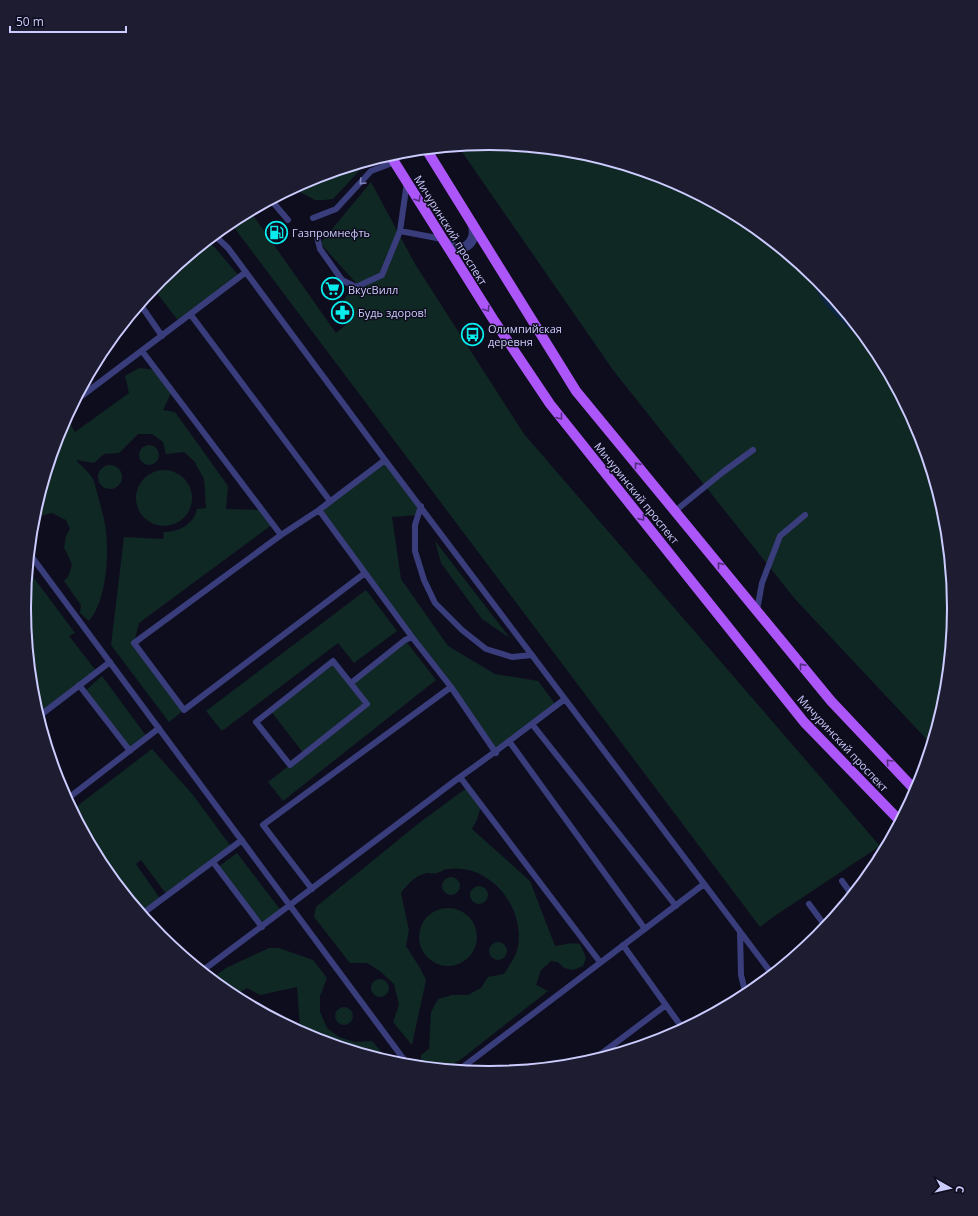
<svg xmlns="http://www.w3.org/2000/svg" width="978" height="1216" font-family="'Open Sans',sans-serif">
	<rect width="100%" height="100%" fill="#0e0d1e"/>
	<!-- green -->
	<path fill="#102824" d="M 489,143 L 580,152 L 667,178 L 748,221 L 802,267 L 826,306 L 881,359 L 919,430 L 945,518 L 954,608 L 945,699 L 931,744 L 795,599 L 613,370 L 458,146 Z
		M 361,163 L 362,165 L 359,171 L 333,199 L 324,200 L 315,200 L 300,192 L 295,187 L 311,178 Z
		M 371,182 L 415,264 L 524,434 L 880,846 L 776,915 L 760,927 L 230,222 L 250,211 L 336,333 L 353,319 L 344,300 L 356,283 L 320,243 L 328,234 Z
		M 207,240 L 210,242 L 240,277 L 180,323 L 153,288 L 160,279 Z
		M 139,368 L 157,370 L 172,391 L 163,410 L 175,412 L 228,486 L 226,509 L 262,510 L 273,524 L 139,623 L 134,643 L 184,710 L 169,722 L 111,645 L 124,537 L 163,539 L 164,532 C 179,532 194,524 197,509 L 206,508 L 204,479 L 194,461 L 184,452 L 166,454 L 163,442 L 152,434 L 138,434 L 119,453 L 104,454 L 94,463 L 76,460 C 80,465 87,470 91,476 C 95,481 96,490 98,496 C 101,508 105,520 106,532 C 109,557 106,601 89,621 L 80,613 L 81,605 L 64,581 L 68,577 L 72,565 L 68,555 L 64,548 L 66,536 L 70,529 L 66,520 L 52,513 L 33,518 L 59,430 L 63,424 L 68,420 L 75,432 L 129,393 L 125,376 Z
		M139 455a10 10 0 1 1 20 0a10 10 0 1 1-20 0Z
		M 385,460 L 421,506 L 418,515 L 392,517 L 401,579 L 448,646 L 495,674 L 538,681 L 556,705 L 496,753 L 319,510 Z
		M98 477a12 12 0 1 1 24 0a12 12 0 1 1-24 0Z
		M136 498a28 28 0 1 1 56 0a28 28 0 1 1-56 0Z
		M 435,541 L 510,638 L 482,619 L 441,563 Z
		M 28,570 L 75,633 L 69,636 L 97,672 L 38,717 L 33,698 L 24,608 Z
		M 366,590 L 397,631 L 354,663 L 338,643 L 222,731 L 206,711 Z
		M 405,640 L 436,680 L 283,801 L 268,782 L 304,754 L 270,710 L 333,661 L 351,683 Z
		M 102,676 L 147,737 L 130,751 L 84,692 Z
		M 152,749 L 193,795 L 232,848 L 167,895 L 141,860 L 136,864 L 161,900 L 142,914 L 102,866 L 72,810 Z
		M 468,787 L 481,805 L 477,820 L 472,829 L 530,881 L 555,946 C 565,945 570,942 580,944 L 586,958 L 583,966 L 573,970 L 564,968 L 558,962 L 551,961 L 541,970 L 536,985 L 548,991 L 460,1060 L 446,1069 L 428,1067 L 421,1060 L 421,1055 L 429,1049 L 431,1012 L 438,999 L 452,995 L 468,995 L 481,988 L 488,977 L 504,974 C 509,966 516,956 518,947 C 525,907 490,863 448,869 C 444,869 441,872 437,873 C 433,874 431,873 428,873 C 415,875 409,883 401,893 L 409,930 L 406,946 L 420,968 L 426,980 L 412,1045 L 393,1022 L 399,1005 L 394,984 L 380,971 L 367,963 L 350,963 L 314,917 L 316,907 L 419,823 Z
		M 237,853 L 282,912 L 262,927 L 217,868 Z
		M442 886a9 9 0 1 1 18 0a9 9 0 1 1-18 0Z
		M470 895a9 9 0 1 1 18 0a9 9 0 1 1-18 0Z
		M419 937a29 29 0 1 1 58 0a29 29 0 1 1-58 0Z
		M489 951a9 9 0 1 1 18 0a9 9 0 1 1-18 0Z
		M 269,948 L 279,948 L 313,960 L 327,978 L 320,996 L 320,1012 L 327,1028 L 339,1037 L 355,1042 L 372,1041 L 389,1061 L 311,1038 L 303,1033 L 300,1027 L 297,987 L 260,995 L 247,988 L 234,996 L 211,979 L 226,968 Z
		M371 988a9 9 0 1 1 18 0a9 9 0 1 1-18 0Z
		M335 1016a9 9 0 1 1 18 0a9 9 0 1 1-18 0Z"/>
	<!-- water -->
	<path fill="#0d2641" d="M 802,267 L 818,279 L 876,350 L 881,359 L 826,306 Z"/>
	<g fill="none" stroke-linecap="round" stroke-linejoin="round">
		<!-- lane -->
		<path stroke="#393d7b" stroke-width="6" d="M 271,200 L 288,220
			M 313,218 L 336,209 L 371,171 L 395,162
			M 400,231 L 442,239
			M 316,233 L 320,249 L 342,280 L 356,287 L 382,275 L 400,231 L 407,182
			M 214,235 L 228,248 L 385,460 L 772,974
			M 140,304 L 162,336
			M 191,315 L 330,501
			M 142,351 L 281,535
			M 75,401 L 246,272
			M 421,506 L 415,525 L 415,551 L 424,580 L 435,603 L 462,630 L 486,649 L 512,657 L 532,655
			M 319,510 L 412,637 L 451,687 L 496,753
			M 675,511 L 723,472 L 753,450
			M 29,553 L 408,1065
			M 365,573 L 184,710 L 134,643 L 281,535 L 319,510 L 385,460
			M 757,610 L 762,583 L 780,536 L 805,515
			M 333,661 L 367,704 L 290,765 L 256,722 Z
			M 351,683 L 405,640 L 412,637
			M 79,685 L 130,751
			M 38,717 L 110,662
			M 532,724 L 676,906
			M 509,741 L 645,929
			M 460,777 L 600,962
			M 67,799 L 159,728
			M 876,856 L 879,860
			M 213,862 L 262,927
			M 842,881 L 852,895
			M 312,889 L 263,825 L 451,687
			M 809,904 L 826,927
			M 142,914 L 242,840
			M 740,932 L 741,975 L 746,995
			M 623,945 L 683,1029
			M 202,971 L 460,777 C 496,752 530,725 565,699
			M 593,1060 L 666,1005
			M 459,1070 L 704,884"/>
		<!-- street -->
		<path stroke="#393d7b" stroke-width="10" d="M 444,241 C 459,257 480,244 472,223"/>
		<!-- primary -->
		<path stroke="#ac56f9" stroke-width="10" d="M 426,149 L 576,391 L 831,701 L 916,791
			M 390,155 L 493,319 L 550,404 L 804,722 L 900,821"/>
	</g>
	<!-- one-way arrows -->
	<defs><path id="oneway-chevron" d="M-2-3.5L2.5 0L-2 3.5" fill="none" stroke-width="1.6" stroke-linecap="round" stroke-linejoin="round"/></defs>
	<use stroke="#8284bc" href="#oneway-chevron" transform="translate(362 182) rotate(133)"/>
	<g stroke="#552e81">
		<use href="#oneway-chevron" transform="translate(418 199) rotate(58)"/>
		<use href="#oneway-chevron" transform="translate(487 309) rotate(58)"/>
		<use href="#oneway-chevron" transform="translate(560 417) rotate(51)"/>
		<use href="#oneway-chevron" transform="translate(637 465) rotate(-129)"/>
		<use href="#oneway-chevron" transform="translate(642 518) rotate(51)"/>
		<use href="#oneway-chevron" transform="translate(720 565) rotate(-129)"/>
		<use href="#oneway-chevron" transform="translate(802 666) rotate(-129)"/>
		<use href="#oneway-chevron" transform="translate(889 762) rotate(-133)"/>
	</g>
	<!-- icons -->
	<defs>
		<symbol id="fuel-ring" viewBox="-11 -11 22 22"><circle r="9.5" fill="#0e0d1e" stroke="#08ecec" stroke-width="1.5"/><path d="M-5.5-6h7V0h2V4h1.3V-2.5L3-4.5l.8-.8L6-3V5H2.5V1h-1V6h-7ZM-4.2-4.7v3.2H.2V-4.7Z" fill="#08ecec"/></symbol>
		<symbol id="supermarket-ring" viewBox="-11 -11 22 22"><circle r="9.5" fill="#0e0d1e" stroke="#08ecec" stroke-width="1.5"/><path d="M-6-5.5h2.5l.6 2H6L4.5 2H-2.5L-4.4-4H-6ZM-1.5 3.2a1.3 1.3 0 1 0 .1 0ZM3 3.2a1.3 1.3 0 1 0 .1 0Z" fill="#08ecec"/></symbol>
		<symbol id="pharmacy-ring" viewBox="-11 -11 22 22"><circle r="9.5" fill="#0e0d1e" stroke="#08ecec" stroke-width="1.5"/><path d="M-2-6h4v4h4v4h-4v4h-4v-4h-4v-4h4Z" fill="#08ecec"/></symbol>
		<symbol id="bus-ring" viewBox="-11 -11 22 22"><circle r="9.5" fill="#0e0d1e" stroke="#08ecec" stroke-width="1.5"/><path d="M-5-6H5V4H4V6H2V4H-2V6H-4V4H-5ZM-3.5-4V0h7V-4ZM-3.5 1.2v1.5H-2V1.2ZM2 1.2v1.5H3.5V1.2Z" fill="#08ecec"/></symbol>
	</defs>
	<g fill-rule="evenodd">
		<use href="#fuel-ring" x="264" y="220" width="25" height="25"/>
		<use href="#supermarket-ring" x="320" y="276" width="25" height="25"/>
		<use href="#pharmacy-ring" x="330" y="300" width="25" height="25"/>
		<use href="#bus-ring" x="460" y="322" width="25" height="25"/>
	</g>
	<g text-anchor="middle" dominant-baseline="central" stroke-width="3" stroke-linejoin="round" paint-order="stroke">
		<!-- street labels -->
		<g font-size="11" fill="#cccbfd" stroke="#0e0d1e">
			<text transform="translate(451 230) rotate(58)">Мичуринский проспект</text>
			<text transform="translate(637 493) rotate(51)">Мичуринский проспект</text>
			<text transform="translate(843 743) rotate(47)">Мичуринский проспект</text>
		</g>
		<!-- poi labels -->
		<g font-size="11" fill="#cccbfd" stroke="#0e0d1e" text-anchor="start">
			<text x="292" y="232">Газпромнефть</text>
			<text x="348" y="289">ВкусВилл</text>
			<text x="358" y="312">Будь здоров!</text>
			<text x="488" y="328">Олимпийская<tspan x="488" dy="13">деревня</tspan></text>
		</g>
	</g>
	<!-- crop -->
	<path d="M0 0H978V1216H0ZM31 608a458 458 0 1 1 916 0a458 458 0 1 1-916 0Z" fill="#1d1c30" fill-rule="evenodd"/>
	<path fill="none" stroke="#cccbfd" stroke-width="2" d="M31 608a458 458 0 1 1 916 0a458 458 0 1 1-916 0Z"/>
	<!-- north arrow -->
	<g transform="translate(950 1188) rotate(98)" stroke="#0e0d1e" stroke-width="3" paint-order="stroke">
	<path d="M0-3L7 15L0 10L-7 15Z" fill="#cccbfd"/>
	<text y="-6" font-size="11" font-weight="bold" text-anchor="middle" fill="#cccbfd">С</text>
	</g>
	<!-- scale -->
	<path d="M10 26v6h116v-6" fill="none" stroke="#cccbfd" stroke-width="2"/>
	<text x="16" y="26" font-size="12" fill="#cccbfd" stroke="#0e0d1e" stroke-width="3" paint-order="stroke">50 m</text>
</svg>
